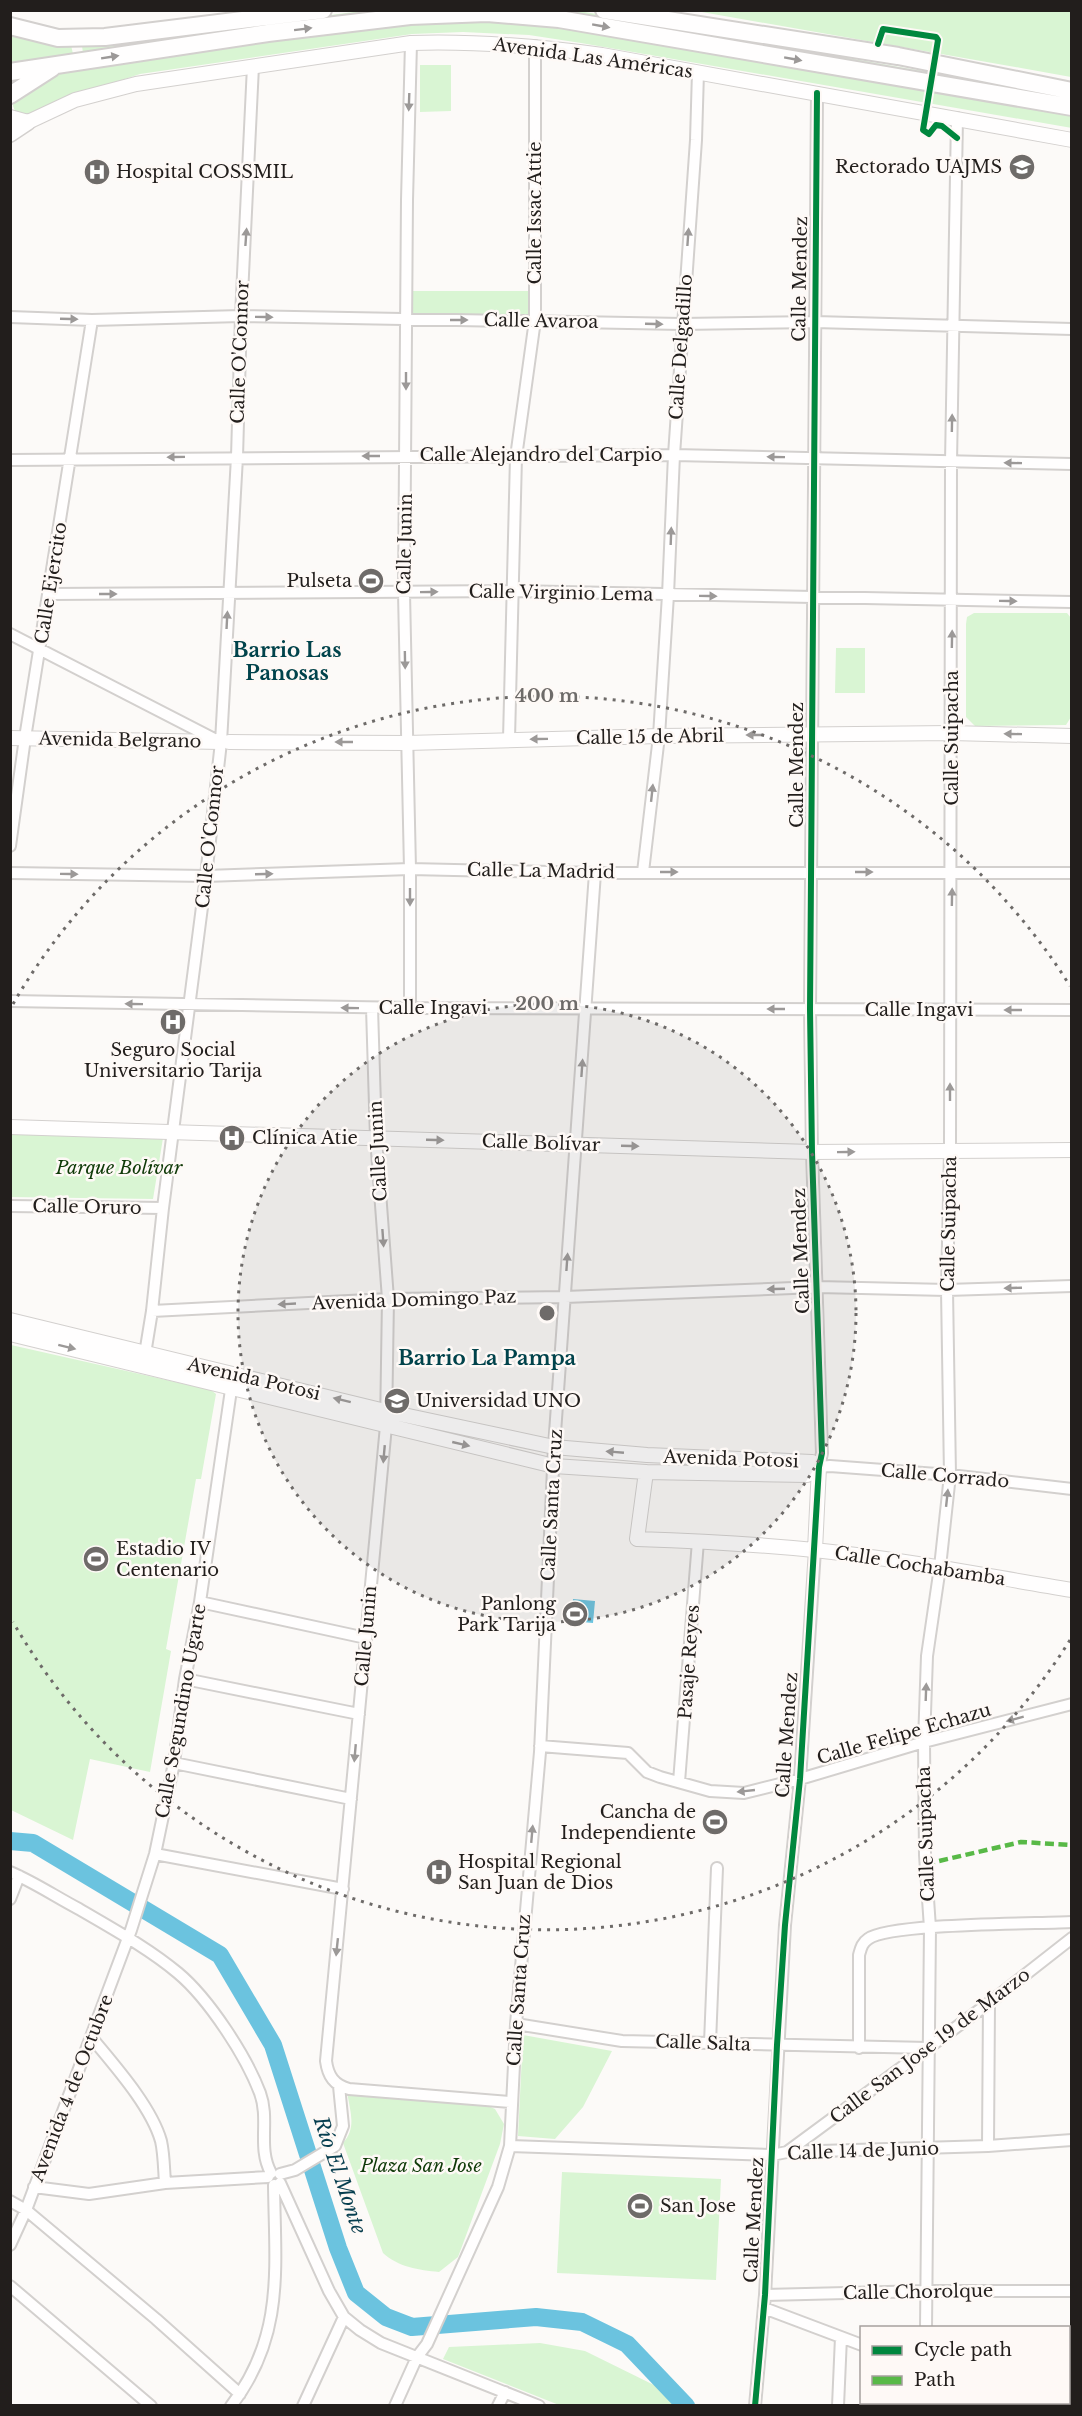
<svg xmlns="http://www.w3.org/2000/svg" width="1082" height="2416" font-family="'Libre Baskerville',serif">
	<rect width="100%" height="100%" fill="#fcfaf8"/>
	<!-- green -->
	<path fill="#d9f5d3" d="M 362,11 L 416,11 L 83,53 L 82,46 Z
		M 521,11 L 579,11 L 1071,97 L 1071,103 Z
		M 696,11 L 1071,11 L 1071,77 L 1021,68 Z
		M 456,19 L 545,23 L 1071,112 L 1072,128 L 581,43 L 529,35 L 463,32 L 412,34 L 140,74 L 73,96 L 37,112 L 21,114 L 15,111 L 13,106 L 14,100 L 57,71 L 266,38 Z
		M 11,33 L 71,45 L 73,54 L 71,57 L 11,66 Z
		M 420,65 L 451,65 L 451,111 L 420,112 Z
		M 411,291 L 535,291 L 533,318 L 411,319 Z
		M 974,613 L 1067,613 L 1071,618 L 1071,717 L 1066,725 L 975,726 L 966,717 L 966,624 L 967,617 Z
		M 836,648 L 865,648 L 865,693 L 835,693 Z
		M 11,1134 L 163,1138 L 153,1199 L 11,1197 Z
		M 11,1345 L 211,1390 L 216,1394 L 201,1479 L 196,1479 L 166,1649 L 171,1651 L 150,1772 L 90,1759 L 73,1840 L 11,1810 Z
		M 523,2035 L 612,2051 L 583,2107 L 555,2139 L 518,2136 Z
		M 347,2092 L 484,2104 L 495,2109 L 504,2124 L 500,2144 L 458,2257 L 439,2272 C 419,2270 398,2267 383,2253 L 343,2143 C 357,2128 350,2111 347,2092 Z
		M 562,2172 L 721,2179 L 716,2280 L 557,2273 Z
		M 540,2343 L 585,2351 L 658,2387 L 673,2405 L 559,2405 L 443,2359 L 449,2347 Z"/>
	<!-- water -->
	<path fill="#6bc3df" d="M 573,1599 L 595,1601 L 593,1623 L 571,1621 Z"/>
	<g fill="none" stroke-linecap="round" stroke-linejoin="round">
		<!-- river -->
		<path stroke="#6bc3df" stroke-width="18" d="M 10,1841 L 33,1843 L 220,1955 L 273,2045 L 338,2248 L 356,2293 L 386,2317 L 412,2327 L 536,2317 L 582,2322 L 627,2344 L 686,2406"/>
		<defs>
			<path id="minor" d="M 817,93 L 810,1009 L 812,1152 L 822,1453 L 819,1467 L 830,1466 L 950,1475 L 1072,1489
				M 10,317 L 92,320 L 241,316 L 682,324 L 815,322 L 1072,329
				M 10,460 L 674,455 L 1072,464
				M 50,594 L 512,591 L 1072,602
				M 10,634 L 218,741
				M 509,739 L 516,457 L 535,320 L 535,46
				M 10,846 L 25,738 L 92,320
				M 643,872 L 659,736 L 668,595 L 674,455 L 696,140 L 698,72
				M 10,873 L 206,876 L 410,869 L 595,873 L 1072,873
				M 10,1001 L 410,1008 L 1072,1010
				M 372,1008 L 376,1138 L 388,1299 L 386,1426 L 326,2061 C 328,2076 334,2085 349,2089 L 511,2102
				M 410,1008 L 410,869 L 404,593 L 407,200 L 411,43
				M 10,1206 L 163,1208
				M 152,1311 L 388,1299 L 565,1297 L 818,1287 L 947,1290 L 1072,1286
				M 144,1360 L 152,1311 L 163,1208 L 206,876 L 221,742 L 237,457 L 241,316 L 253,66
				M 200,1602 L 366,1638
				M 185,1679 L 359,1714
				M 540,1746 L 628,1753 L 647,1772 L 660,1777 L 710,1791 L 744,1793 L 800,1779 L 924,1742 L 1072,1704
				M 174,1763 L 351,1799
				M 679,1782 L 698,1541
				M 155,1854 L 343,1889
				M 10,1872 C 34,1882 56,1897 79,1909 C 113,1929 148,1948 178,1973 C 209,1999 246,2056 260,2093 C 270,2120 257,2147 271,2173
				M 10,1899 L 19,1876
				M 516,2024 L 622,2041 L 928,2048
				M 91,2037 C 114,2065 151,2106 161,2141 C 164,2154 164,2170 165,2183
				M 710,2043 L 717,1868
				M 859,2048 L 859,1955 C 861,1948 862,1943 868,1939 C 889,1923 1037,1924 1072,1922
				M 510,2146 L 772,2155 L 787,2152 L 988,2146 L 1072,2140
				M 988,2146 L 989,2003
				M 787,2152 L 989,2003 L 1072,1938
				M 280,2174 L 295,2170 L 335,2146 L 343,2126 L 339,2086
				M 280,2183 L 329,2291 L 344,2317 L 360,2330 L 381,2343 L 539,2406
				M 34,2187 L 89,2194 L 165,2183 L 268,2177
				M 10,2201 L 26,2210 L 156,2319 L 240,2394
				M 10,2245 L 26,2210 L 131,1930 L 155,1854 L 174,1763 L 185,1679 L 200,1602 L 232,1383
				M 10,2286 L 151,2406
				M 765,2295 L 927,2291 L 1072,2291
				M 764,2308 L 862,2345
				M 926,2328 L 930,1928 L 925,1855 L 924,1742 L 927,1656 L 940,1567 L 950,1475 L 947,1290 L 950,1151 L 951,462 L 957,118
				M 977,2402 L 982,2406
				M 231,2406 C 285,2336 275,2268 274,2185
				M 303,2406 L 344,2317
				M 395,2406 L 417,2357 L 427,2344 L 498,2187 L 510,2146 L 516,2024 L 540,1752 L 554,1447 L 595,873
				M 498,2406 L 505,2392
				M 755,2406 L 765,2295 L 785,1925 L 800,1779 L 815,1550
				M 838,2406 L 841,2337
				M 924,2406 L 924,2402"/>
			<path id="tertiary" d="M 10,117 L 28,122 L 75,100 L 136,84 L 411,43 C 476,41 538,46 602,55 L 1072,140
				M 10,738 L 221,742
				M 229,742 L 407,743 L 659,736 L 951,733 L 1072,736
				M 10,1127 L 812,1152 L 1072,1150
				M 10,1320 L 385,1411 L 554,1447 L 647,1455 L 812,1462 L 819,1467
				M 10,1334 L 554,1466 L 646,1472 L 807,1475 L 819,1467
				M 646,1472 L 637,1539 C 696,1541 755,1544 814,1550 C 901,1559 986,1576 1072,1590
				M 815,1550 L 819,1467"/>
			<path id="secondary" d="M 10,134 L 28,122"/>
			<path id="primary" d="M 604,10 L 898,56 L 1072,91
				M 10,26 L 58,38 L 105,37 L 323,10
				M 10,72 L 268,33 L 410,16 L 487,13 L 559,19 L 1072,107
				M 10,95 L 52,68"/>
		</defs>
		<!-- minor casing -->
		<use href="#minor" stroke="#d3d0ce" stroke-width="14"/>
		<!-- tertiary casing -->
		<use href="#tertiary" stroke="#d3d0ce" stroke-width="16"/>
		<!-- secondary casing -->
		<use href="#secondary" stroke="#d3d0ce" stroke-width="18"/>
		<!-- primary casing -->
		<use href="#primary" stroke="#d3d0ce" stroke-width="20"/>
		<!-- minor -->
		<use href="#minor" stroke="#fffefe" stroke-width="10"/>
		<!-- tertiary -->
		<use href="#tertiary" stroke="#fffefe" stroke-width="14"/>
		<!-- secondary -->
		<use href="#secondary" stroke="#fffefe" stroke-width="15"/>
		<!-- primary -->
		<use href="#primary" stroke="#fffefe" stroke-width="16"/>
		<!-- quiet -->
		<path stroke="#58b947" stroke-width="4.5" stroke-dasharray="9 4.5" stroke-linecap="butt" d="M 926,1864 L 1021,1842 L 1072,1845"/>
		<defs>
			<path id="cycleway" d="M 878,44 L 883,29 L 936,37 L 938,40 L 923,130 L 929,134 L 936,125 L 942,126 L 957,138
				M 755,2406 L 765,2295 L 777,2045 L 785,1925 L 800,1779 L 819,1467 L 822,1453 L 812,1152 L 810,1009 L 817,93"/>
		</defs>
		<!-- cycleway casing -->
		<use href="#cycleway" stroke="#fef9f6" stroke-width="10"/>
		<!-- cycleway -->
		<use href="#cycleway" stroke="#00873e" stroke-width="6"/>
	</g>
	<!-- one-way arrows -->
	<defs><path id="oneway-solid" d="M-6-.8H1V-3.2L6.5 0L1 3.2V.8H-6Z" transform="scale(1.5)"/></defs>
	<g fill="#9c9998">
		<use href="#oneway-solid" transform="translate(601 26) rotate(10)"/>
		<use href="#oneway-solid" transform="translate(303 29) rotate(-7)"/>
		<use href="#oneway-solid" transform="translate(110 57) rotate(-9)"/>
		<use href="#oneway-solid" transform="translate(793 59) rotate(10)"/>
		<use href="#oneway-solid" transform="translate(409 102) rotate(92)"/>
		<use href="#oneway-solid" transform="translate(246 237) rotate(-86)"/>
		<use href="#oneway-solid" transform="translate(688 237) rotate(-86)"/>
		<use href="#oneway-solid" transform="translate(264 317) rotate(1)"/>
		<use href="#oneway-solid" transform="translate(69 319) rotate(2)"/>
		<use href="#oneway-solid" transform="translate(459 320)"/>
		<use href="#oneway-solid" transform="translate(654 324) rotate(2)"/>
		<use href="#oneway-solid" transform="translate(406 381) rotate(90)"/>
		<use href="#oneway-solid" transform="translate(952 423) rotate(-89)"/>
		<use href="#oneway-solid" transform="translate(371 456) rotate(180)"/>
		<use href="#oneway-solid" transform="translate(176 457) rotate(179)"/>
		<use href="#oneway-solid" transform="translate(776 457) rotate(-179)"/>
		<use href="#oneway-solid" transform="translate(1013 463) rotate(-179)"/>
		<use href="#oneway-solid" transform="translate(671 536) rotate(-88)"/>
		<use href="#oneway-solid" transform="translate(429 592) rotate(-1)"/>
		<use href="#oneway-solid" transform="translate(108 594)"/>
		<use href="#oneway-solid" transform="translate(708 596) rotate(1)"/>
		<use href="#oneway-solid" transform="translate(1008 601) rotate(1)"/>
		<use href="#oneway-solid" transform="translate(227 620) rotate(-87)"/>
		<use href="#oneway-solid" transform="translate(952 639) rotate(-89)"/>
		<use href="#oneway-solid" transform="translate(405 660) rotate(89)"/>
		<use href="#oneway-solid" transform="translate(1013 734) rotate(-179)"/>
		<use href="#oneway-solid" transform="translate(755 735) rotate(180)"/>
		<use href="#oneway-solid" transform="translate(539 739) rotate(179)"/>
		<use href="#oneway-solid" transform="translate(344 742) rotate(-180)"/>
		<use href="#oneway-solid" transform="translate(652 793) rotate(-84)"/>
		<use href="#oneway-solid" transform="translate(669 872)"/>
		<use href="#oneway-solid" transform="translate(864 872)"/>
		<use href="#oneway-solid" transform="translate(69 874) rotate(1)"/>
		<use href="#oneway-solid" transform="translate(264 874) rotate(-2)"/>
		<use href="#oneway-solid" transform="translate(410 897) rotate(90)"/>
		<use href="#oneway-solid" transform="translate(952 897) rotate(-89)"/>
		<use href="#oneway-solid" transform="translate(134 1004) rotate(-179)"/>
		<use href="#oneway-solid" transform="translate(350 1008) rotate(-179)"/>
		<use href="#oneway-solid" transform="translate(776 1009) rotate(180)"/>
		<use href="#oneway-solid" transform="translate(1013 1010) rotate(180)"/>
		<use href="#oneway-solid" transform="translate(582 1068) rotate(-86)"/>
		<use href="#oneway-solid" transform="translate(950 1092) rotate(-90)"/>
		<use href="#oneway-solid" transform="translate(435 1140) rotate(2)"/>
		<use href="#oneway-solid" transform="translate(630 1146) rotate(2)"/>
		<use href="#oneway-solid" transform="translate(846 1152) rotate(-1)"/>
		<use href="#oneway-solid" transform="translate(383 1238) rotate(86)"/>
		<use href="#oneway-solid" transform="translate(567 1262) rotate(-86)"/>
		<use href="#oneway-solid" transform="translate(1013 1288) rotate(178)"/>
		<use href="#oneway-solid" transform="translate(776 1289) rotate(178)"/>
		<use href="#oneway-solid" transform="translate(287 1304) rotate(177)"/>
		<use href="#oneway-solid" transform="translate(67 1347) rotate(14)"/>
		<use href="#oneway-solid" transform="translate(342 1400) rotate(-166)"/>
		<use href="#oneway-solid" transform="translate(461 1444) rotate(13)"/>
		<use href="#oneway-solid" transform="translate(615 1452) rotate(-175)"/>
		<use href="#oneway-solid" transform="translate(384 1454) rotate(95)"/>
		<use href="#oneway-solid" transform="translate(947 1498) rotate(-84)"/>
		<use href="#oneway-solid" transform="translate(926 1692) rotate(-88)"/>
		<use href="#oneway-solid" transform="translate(1015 1719) rotate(165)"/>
		<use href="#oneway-solid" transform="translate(355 1753) rotate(95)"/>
		<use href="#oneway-solid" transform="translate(746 1791) rotate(174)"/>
		<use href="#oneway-solid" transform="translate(532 1834) rotate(-85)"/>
		<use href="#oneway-solid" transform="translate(337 1947) rotate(96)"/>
	</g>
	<!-- distance rings -->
	<circle cx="547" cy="1313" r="309" fill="#6e6b69" fill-opacity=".12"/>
	<g fill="none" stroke="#6e6b69" stroke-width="3" stroke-dasharray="3 6">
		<circle cx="547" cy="1313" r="309"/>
		<path d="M1070 1640A617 617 0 0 1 13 1622M13 1004A617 617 0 0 1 1070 986"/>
	</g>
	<!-- icons -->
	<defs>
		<symbol id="university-disc" viewBox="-11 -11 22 22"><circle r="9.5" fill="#6e6b69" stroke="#fef9f6"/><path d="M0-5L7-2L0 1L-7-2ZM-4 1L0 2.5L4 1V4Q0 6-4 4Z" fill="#fff"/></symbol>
		<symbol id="hospital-disc" viewBox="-11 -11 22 22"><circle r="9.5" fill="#6e6b69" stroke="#fef9f6"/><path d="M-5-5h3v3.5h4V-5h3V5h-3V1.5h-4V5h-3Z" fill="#fff"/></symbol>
		<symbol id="stadium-disc" viewBox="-11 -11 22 22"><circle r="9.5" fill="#6e6b69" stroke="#fef9f6"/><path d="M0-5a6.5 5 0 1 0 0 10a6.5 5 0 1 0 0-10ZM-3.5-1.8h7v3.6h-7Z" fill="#fff"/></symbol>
	</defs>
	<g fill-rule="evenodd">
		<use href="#university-disc" x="1007" y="152" width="30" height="30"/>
		<use href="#hospital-disc" x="82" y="157" width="30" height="30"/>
		<use href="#stadium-disc" x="356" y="566" width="30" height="30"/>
		<use href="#hospital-disc" x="158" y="1007" width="30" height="30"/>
		<use href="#hospital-disc" x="217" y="1123" width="30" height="30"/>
		<use href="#university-disc" x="382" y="1386" width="30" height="30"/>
		<use href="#stadium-disc" x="81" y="1544" width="30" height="30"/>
		<use href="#stadium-disc" x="560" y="1599" width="30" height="30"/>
		<use href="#stadium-disc" x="700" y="1807" width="30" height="30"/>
		<use href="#hospital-disc" x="424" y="1857" width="30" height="30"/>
		<use href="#stadium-disc" x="625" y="2191" width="30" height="30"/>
	</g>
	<g text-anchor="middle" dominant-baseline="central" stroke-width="5" stroke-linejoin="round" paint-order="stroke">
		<!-- street labels -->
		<g font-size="18" fill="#221e1c" stroke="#fef9f6">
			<text transform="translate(593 58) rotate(8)">Avenida Las Américas</text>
			<text transform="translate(535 213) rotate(-90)">Calle Issac Attie</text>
			<text transform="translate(800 279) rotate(-89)">Calle Mendez</text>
			<text transform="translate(541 321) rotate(1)">Calle Avaroa</text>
			<text transform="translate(681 347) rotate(-86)">Calle Delgadillo</text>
			<text transform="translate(240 352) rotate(-88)">Calle O'Connor</text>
			<text x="541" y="455">Calle Alejandro del Carpio</text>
			<text transform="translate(405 544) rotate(-89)">Calle Junin</text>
			<text transform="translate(51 583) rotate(-81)">Calle Ejercito</text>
			<text transform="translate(561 593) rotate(1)">Calle Virginio Lema</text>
			<text transform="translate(650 737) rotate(-1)">Calle 15 de Abril</text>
			<text transform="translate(952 738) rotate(-90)">Calle Suipacha</text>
			<text transform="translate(120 740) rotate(1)">Avenida Belgrano</text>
			<text transform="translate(797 765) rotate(-90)">Calle Mendez</text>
			<text transform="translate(210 837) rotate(-84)">Calle O'Connor</text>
			<text transform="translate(541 871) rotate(1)">Calle La Madrid</text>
			<text x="433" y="1008">Calle Ingavi</text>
			<text x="919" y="1010">Calle Ingavi</text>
			<text transform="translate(541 1143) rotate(2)">Calle Bolívar</text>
			<text transform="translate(378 1151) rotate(-93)">Calle Junin</text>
			<text transform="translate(87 1207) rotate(1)">Calle Oruro</text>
			<text transform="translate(949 1224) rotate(-89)">Calle Suipacha</text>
			<text transform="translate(801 1251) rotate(-92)">Calle Mendez</text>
			<text transform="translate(414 1300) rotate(-2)">Avenida Domingo Paz</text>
			<text transform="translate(254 1379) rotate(13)">Avenida Potosi</text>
			<text transform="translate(731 1459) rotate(2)">Avenida Potosi</text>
			<text transform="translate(945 1476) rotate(5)">Calle Corrado</text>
			<text transform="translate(552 1505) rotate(-87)">Calle Santa Cruz</text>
			<text transform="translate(920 1566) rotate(9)">Calle Cochabamba</text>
			<text transform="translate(366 1636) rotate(-85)">Calle Junin</text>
			<text transform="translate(689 1662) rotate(-86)">Pasaje Reyes</text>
			<text transform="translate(181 1711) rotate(-80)">Calle Segundino Ugarte</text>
			<text transform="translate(904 1734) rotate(-16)">Calle Felipe Echazu</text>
			<text transform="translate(787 1735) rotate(-86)">Calle Mendez</text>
			<text transform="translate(926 1834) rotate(-92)">Calle Suipacha</text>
			<text transform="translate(519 1990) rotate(-86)">Calle Santa Cruz</text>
			<text transform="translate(703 2043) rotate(2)">Calle Salta</text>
			<text transform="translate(930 2046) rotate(-37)">Calle San Jose 19 de Marzo</text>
			<text transform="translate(72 2088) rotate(-69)">Avenida 4 de Octubre</text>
			<text transform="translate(863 2151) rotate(-2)">Calle 14 de Junio</text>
			<text transform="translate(754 2220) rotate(-87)">Calle Mendez</text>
			<text transform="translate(918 2292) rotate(-1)">Calle Chorolque</text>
		</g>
		<!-- poi labels -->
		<g font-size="18" fill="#221e1c" stroke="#fef9f6" text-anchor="start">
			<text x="1002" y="167" text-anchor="end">Rectorado UAJMS</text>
			<text x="116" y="172">Hospital COSSMIL</text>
			<text x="352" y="581" text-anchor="end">Pulseta</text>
			<text x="173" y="1050" text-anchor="middle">Seguro Social<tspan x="173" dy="21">Universitario Tarija</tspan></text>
			<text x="252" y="1138">Clínica Atie</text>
			<text x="416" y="1401">Universidad UNO</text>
			<text x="116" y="1549">Estadio IV<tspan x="116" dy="21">Centenario</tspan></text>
			<text x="556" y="1604" text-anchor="end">Panlong<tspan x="556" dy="21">Park Tarija</tspan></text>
			<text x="696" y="1812" text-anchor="end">Cancha de<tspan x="696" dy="21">Independiente</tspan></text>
			<text x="458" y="1862">Hospital Regional<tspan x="458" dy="21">San Juan de Dios</tspan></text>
			<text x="660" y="2206">San Jose</text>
		</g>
		<!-- park labels -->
		<g font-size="18" font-style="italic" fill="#0f3a08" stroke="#fef9f6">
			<text x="119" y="1168">Parque Bolívar</text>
			<text x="421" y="2166">Plaza San Jose</text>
		</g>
		<!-- neighbourhood labels -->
		<g font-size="20" font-weight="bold" fill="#01434b" stroke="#fef9f6">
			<text x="287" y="650">Barrio Las<tspan x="287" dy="23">Panosas</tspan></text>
			<text x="487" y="1358">Barrio La Pampa</text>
		</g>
		<!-- water labels -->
		<g font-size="20" font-style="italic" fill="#073e4f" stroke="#fef9f6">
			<text transform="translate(340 2175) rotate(71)">Río El Monte</text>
		</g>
	</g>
	<circle cx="547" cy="1313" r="9" fill="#6e6b69" stroke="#fef9f6" stroke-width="3"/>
	<g font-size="18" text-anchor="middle" font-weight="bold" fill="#6e6b69" stroke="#fef9f6" stroke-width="5" stroke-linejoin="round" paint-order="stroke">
		<text x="547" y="702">400 m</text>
		<text x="547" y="1010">200 m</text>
	</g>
	<!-- border -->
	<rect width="1082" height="2416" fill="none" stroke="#221e1c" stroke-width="24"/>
	<!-- legend -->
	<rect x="860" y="2326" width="210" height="78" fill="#fef9f6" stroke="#a6a19f" stroke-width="1.5"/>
	<rect x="872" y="2346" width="30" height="9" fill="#00873e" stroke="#a6a19f" stroke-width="1.5"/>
	<text x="914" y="2356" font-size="18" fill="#221e1c">Cycle path</text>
	<rect x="872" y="2376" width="30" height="9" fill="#58b947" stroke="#a6a19f" stroke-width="1.5"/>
	<text x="914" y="2386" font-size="18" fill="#221e1c">Path</text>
</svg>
